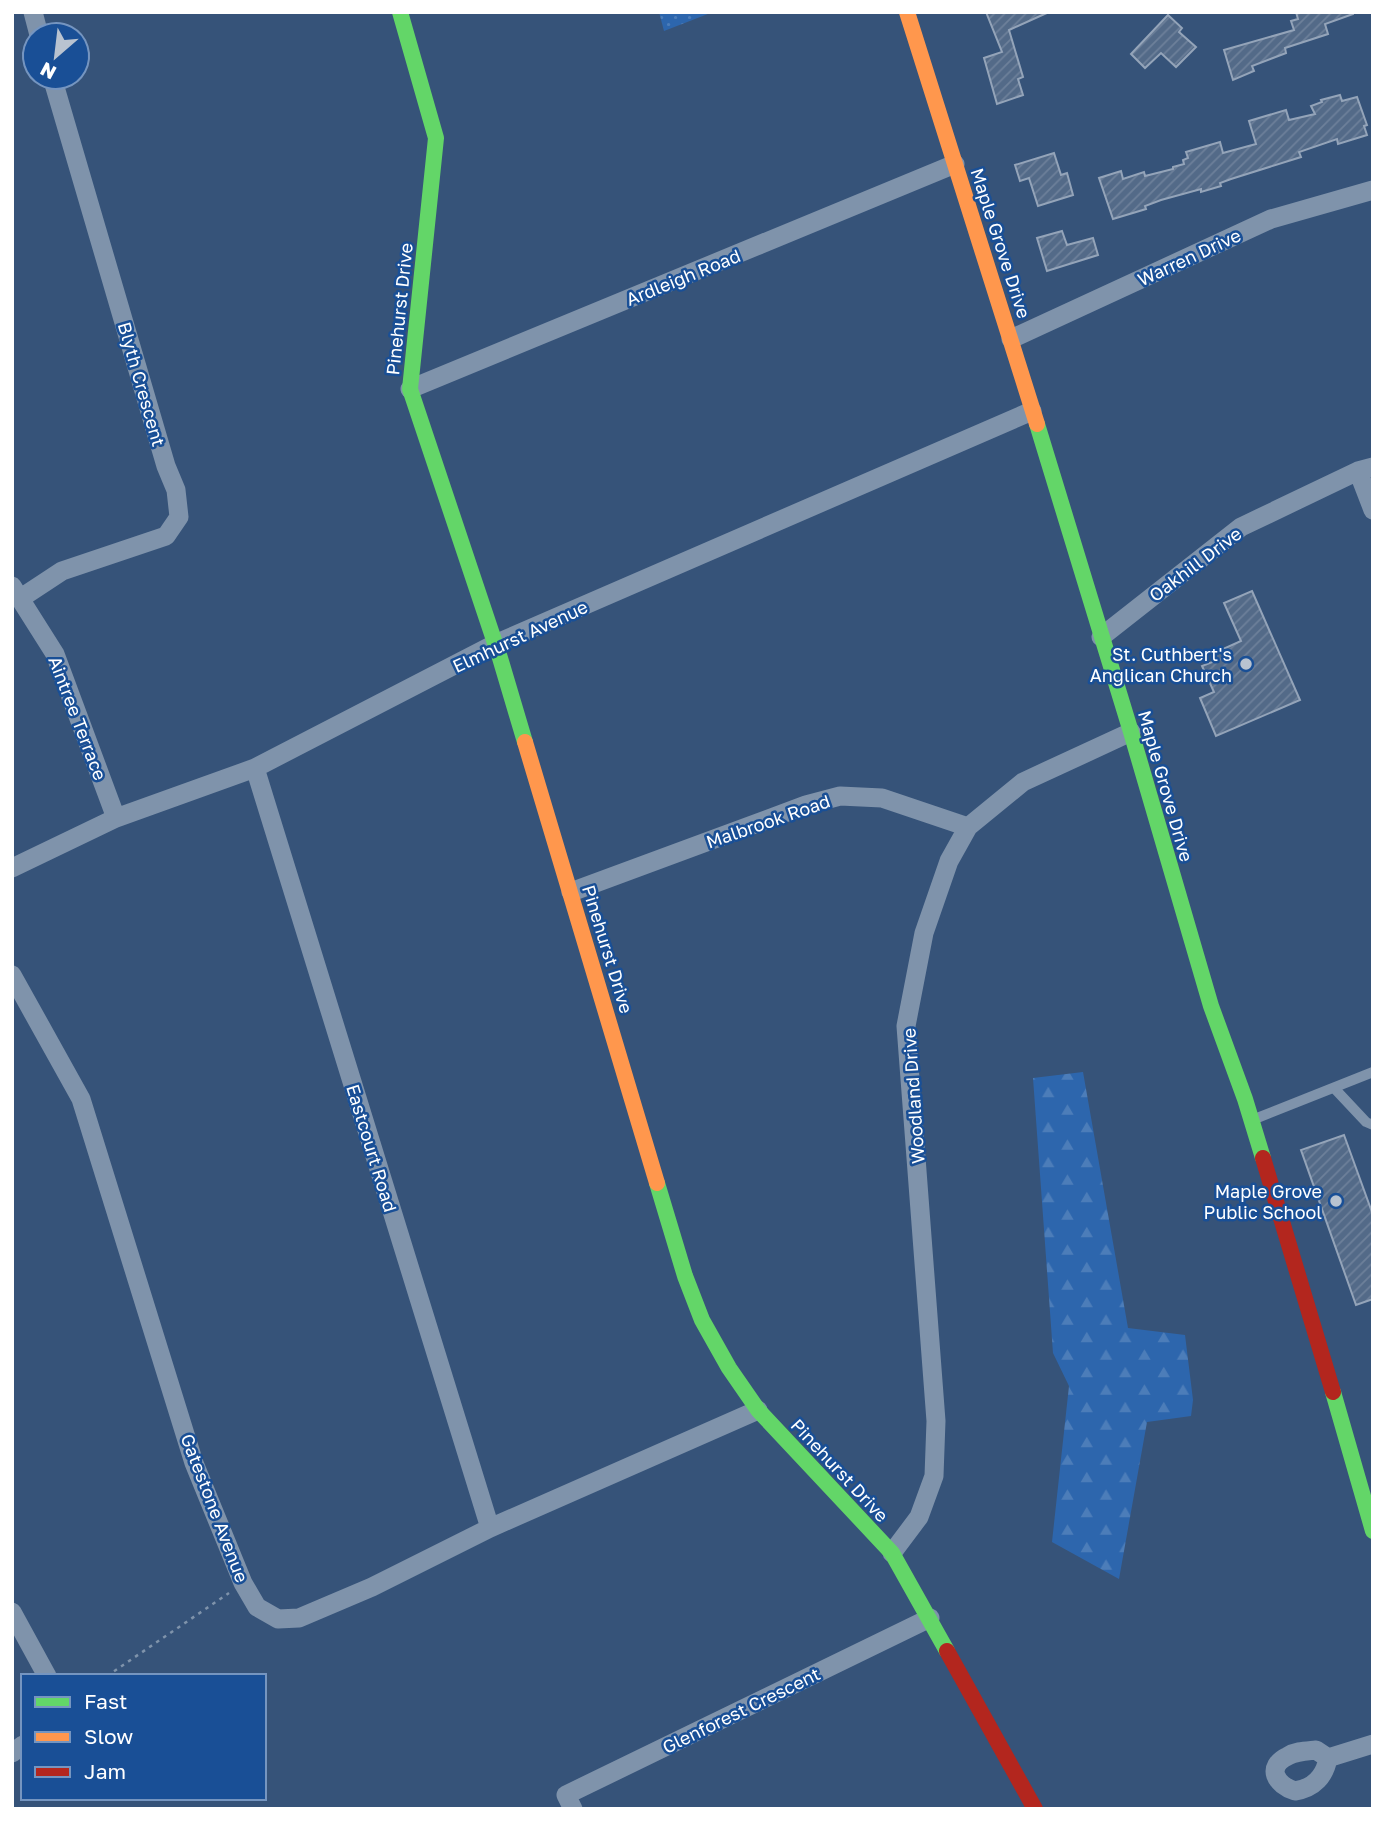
<svg xmlns="http://www.w3.org/2000/svg" width="1385" height="1821" font-family="'Golos Text',sans-serif">
	<defs>
		<pattern id="forest-firs" width="22" height="20" patternUnits="userSpaceOnUse" patternTransform="scale(1.75)"><rect width="22" height="20" fill="#2d66ad"/><path d="M5 1l3.5 6h-7zM16 11l3.5 6h-7z" fill="#4c7db9"/></pattern>
		<pattern id="park-dots" width="8" height="8" patternUnits="userSpaceOnUse" patternTransform="scale(1.75)"><rect width="8" height="8" fill="#2d66ad"/><path d="M2 2h.1M6 6h.1" fill="none" stroke="#4c7db9" stroke-width="1.8" stroke-linecap="round"/></pattern>
		<pattern id="building-hatch" width="6" height="6" patternUnits="userSpaceOnUse" patternTransform="scale(1.75)"><rect width="6" height="6" fill="#536a88"/><path d="M-1 1l2-2M0 6l6-6M5 7l2-2" fill="none" stroke="#6d809a"/></pattern>
	</defs>
	<rect width="100%" height="100%" fill="#365379"/>
	<!-- forest -->
	<path fill="url(#forest-firs)" d="M 1083,1072 L 1128,1328 L 1185,1335 L 1193,1400 L 1191,1416 L 1147,1422 L 1119,1579 L 1052,1542 L 1069,1386 L 1053,1353 L 1033,1078 Z"/>
	<!-- park -->
	<path fill="url(#park-dots)" d="M 659,12 L 713,12 L 664,31 Z"/>
	<!-- building -->
	<path fill="url(#building-hatch)" stroke="#94a4b9" stroke-width="2" d="M 986,12 L 1049,12 L 1009,30 L 1023,77 L 1018,79 L 1023,95 L 997,104 L 984,58 L 1002,52 Z
		M 1296,12 L 1353,12 L 1353,14 L 1325,24 L 1328,34 L 1285,48 L 1286,53 L 1252,66 L 1254,71 L 1233,80 L 1224,50 L 1294,30 L 1291,21 L 1298,19 Z
		M 1168,15 L 1182,28 L 1179,32 L 1196,47 L 1176,67 L 1161,53 L 1145,68 L 1131,54 Z
		M 1340,95 L 1342,101 L 1357,97 L 1367,125 L 1364,126 L 1367,135 L 1338,144 L 1337,139 L 1299,152 L 1301,157 L 1231,179 L 1220,183 L 1221,186 L 1201,192 L 1201,189 L 1161,200 L 1145,206 L 1146,209 L 1113,219 L 1099,178 L 1121,171 L 1123,179 L 1144,172 L 1145,176 L 1173,169 L 1173,167 L 1184,164 L 1183,160 L 1188,158 L 1186,152 L 1220,142 L 1223,153 L 1256,144 L 1249,121 L 1286,110 L 1289,120 L 1315,114 L 1311,106 L 1322,102 L 1321,100 Z
		M 1054,153 L 1061,175 L 1067,173 L 1073,195 L 1038,206 L 1029,178 L 1020,181 L 1015,165 Z
		M 1062,231 L 1067,245 L 1093,238 L 1098,255 L 1047,271 L 1037,238 Z
		M 1252,591 L 1300,700 L 1216,736 L 1200,698 L 1214,692 L 1202,666 L 1215,661 L 1212,654 L 1241,641 L 1224,603 Z
		M 1344,1135 L 1373,1215 L 1373,1299 L 1356,1305 L 1301,1150 Z"/>
	<g fill="none" stroke-linecap="round" stroke-linejoin="round">
		<!-- path -->
		<path stroke="#7f93ab" stroke-width="2.5" stroke-dasharray="3.5 5" stroke-linecap="butt" d="M 107,1676 L 229,1593"/>
		<!-- lane -->
		<path stroke="#7f93ab" stroke-width="10" d="M 1335,1089 L 1366,1122 L 1373,1125
			M 1252,1120 L 1373,1072"/>
		<!-- street -->
		<path stroke="#7f93ab" stroke-width="19" d="M 33,12 L 39,35
			M 1011,339 L 1271,219 L 1373,190
			M 410,389 L 955,164
			M 1358,471 L 1373,510
			M 12,586 L 55,654 L 116,818
			M 21,598 L 62,571 L 166,536 L 179,517 L 176,490 L 166,466 L 52,77
			M 1101,637 L 1241,527 L 1358,471 L 1373,467
			M 255,768 L 490,1528
			M 12,868 L 116,818 L 255,768 L 495,644 L 1032,411
			M 571,892 L 806,805 L 840,796 L 882,798 L 968,827
			M 12,975 L 81,1099 L 194,1463 L 243,1583 L 257,1607 L 278,1619 L 299,1618 L 372,1587 L 490,1528 L 758,1410
			M 892,1553 L 919,1517 L 934,1476 L 936,1421 L 906,1026 L 924,933 L 949,861 L 968,827 L 1023,782 L 1131,732
			M 12,1612 L 47,1676
			M 1316,1750 L 1328,1758 C 1325,1776 1314,1788 1295,1791 C 1276,1785 1265,1767 1288,1756 C 1296,1751 1306,1751 1316,1750 Z
			M 12,1753 L 23,1745
			M 1328,1758 L 1373,1744
			M 573,1809 L 566,1795 L 930,1618"/>
		<!-- fast -->
		<path stroke="#63d668" stroke-width="16" d="M 400,12 L 436,138 L 410,389 L 500,658 L 525,742
			M 1037,424 L 1131,732 L 1211,1006 L 1245,1099 L 1263,1158
			M 657,1183 L 685,1276 L 702,1320 L 729,1368 L 758,1410 L 892,1553 L 947,1651
			M 1333,1392 L 1373,1531"/>
		<!-- slow -->
		<path stroke="#ff974d" stroke-width="16" d="M 907,12 L 1037,424
			M 525,742 L 657,1183"/>
		<!-- jam -->
		<path stroke="#b3261e" stroke-width="16" d="M 1263,1158 L 1333,1392
			M 947,1651 L 1035,1809"/>
	</g>
	<!-- markers -->
	<g fill="#b9c3d0" stroke="#194f96" stroke-width="2.5">
		<circle cx="1246" cy="664" r="7"/>
		<circle cx="1336" cy="1201" r="7"/>
	</g>
	<g text-anchor="middle" dominant-baseline="central" stroke-width="5" stroke-linejoin="round" paint-order="stroke">
		<!-- street labels -->
		<g font-size="18" fill="#fff" stroke="#194f96">
			<text transform="translate(1001 243) rotate(72)">Maple Grove Drive</text>
			<text transform="translate(1189 257) rotate(-25)">Warren Drive</text>
			<text transform="translate(683 277) rotate(-22)">Ardleigh Road</text>
			<text transform="translate(399 309) rotate(-84)">Pinehurst Drive</text>
			<text transform="translate(142 384) rotate(74)">Blyth Crescent</text>
			<text transform="translate(1195 564) rotate(-37)">Oakhill Drive</text>
			<text transform="translate(520 636) rotate(-25)">Elmhurst Avenue</text>
			<text transform="translate(78 718) rotate(69)">Aintree Terrace</text>
			<text transform="translate(1166 786) rotate(74)">Maple Grove Drive</text>
			<text transform="translate(768 821) rotate(-19)">Malbrook Road</text>
			<text transform="translate(608 949) rotate(73)">Pinehurst Drive</text>
			<text transform="translate(913 1096) rotate(-94)">Woodland Drive</text>
			<text transform="translate(372 1148) rotate(73)">Eastcourt Road</text>
			<text transform="translate(840 1470) rotate(47)">Pinehurst Drive</text>
			<text transform="translate(215 1508) rotate(69)">Gatestone Avenue</text>
			<text transform="translate(741 1710) rotate(-26)">Glenforest Crescent</text>
		</g>
		<!-- poi labels -->
		<g font-size="18" fill="#fff" stroke="#194f96" text-anchor="end">
			<text x="1232" y="654">St. Cuthbert's<tspan x="1232" dy="21">Anglican Church</tspan></text>
			<text x="1322" y="1191">Maple Grove<tspan x="1322" dy="21">Public School</tspan></text>
		</g>
	</g>
	<!-- border -->
	<rect width="1385" height="1821" fill="none" stroke="#ffffff" stroke-width="28"/>
	<!-- legend -->
	<rect x="21" y="1674" width="245" height="126" fill="#194f96" stroke="#7595c0" stroke-width="2"/>
	<rect x="35" y="1697" width="35" height="10" fill="#63d668" stroke="#7595c0" stroke-width="2"/>
	<text x="84" y="1709" font-size="21" fill="#ffffff">Fast</text>
	<rect x="35" y="1732" width="35" height="10" fill="#ff974d" stroke="#7595c0" stroke-width="2"/>
	<text x="84" y="1744" font-size="21" fill="#ffffff">Slow</text>
	<rect x="35" y="1767" width="35" height="10" fill="#b3261e" stroke="#7595c0" stroke-width="2"/>
	<text x="84" y="1779" font-size="21" fill="#ffffff">Jam</text>
	<!-- north arrow -->
	<g transform="translate(56 56) rotate(208)"><circle r="33" fill="#194f96" stroke="#7595c0" stroke-width="2"/>
	<path d="M0-5L12 26L0 18L-12 26Z" fill="#b9c3d0"/>
	<text y="-10" font-size="19" font-weight="bold" text-anchor="middle" fill="#ffffff">N</text>
	</g>
</svg>
